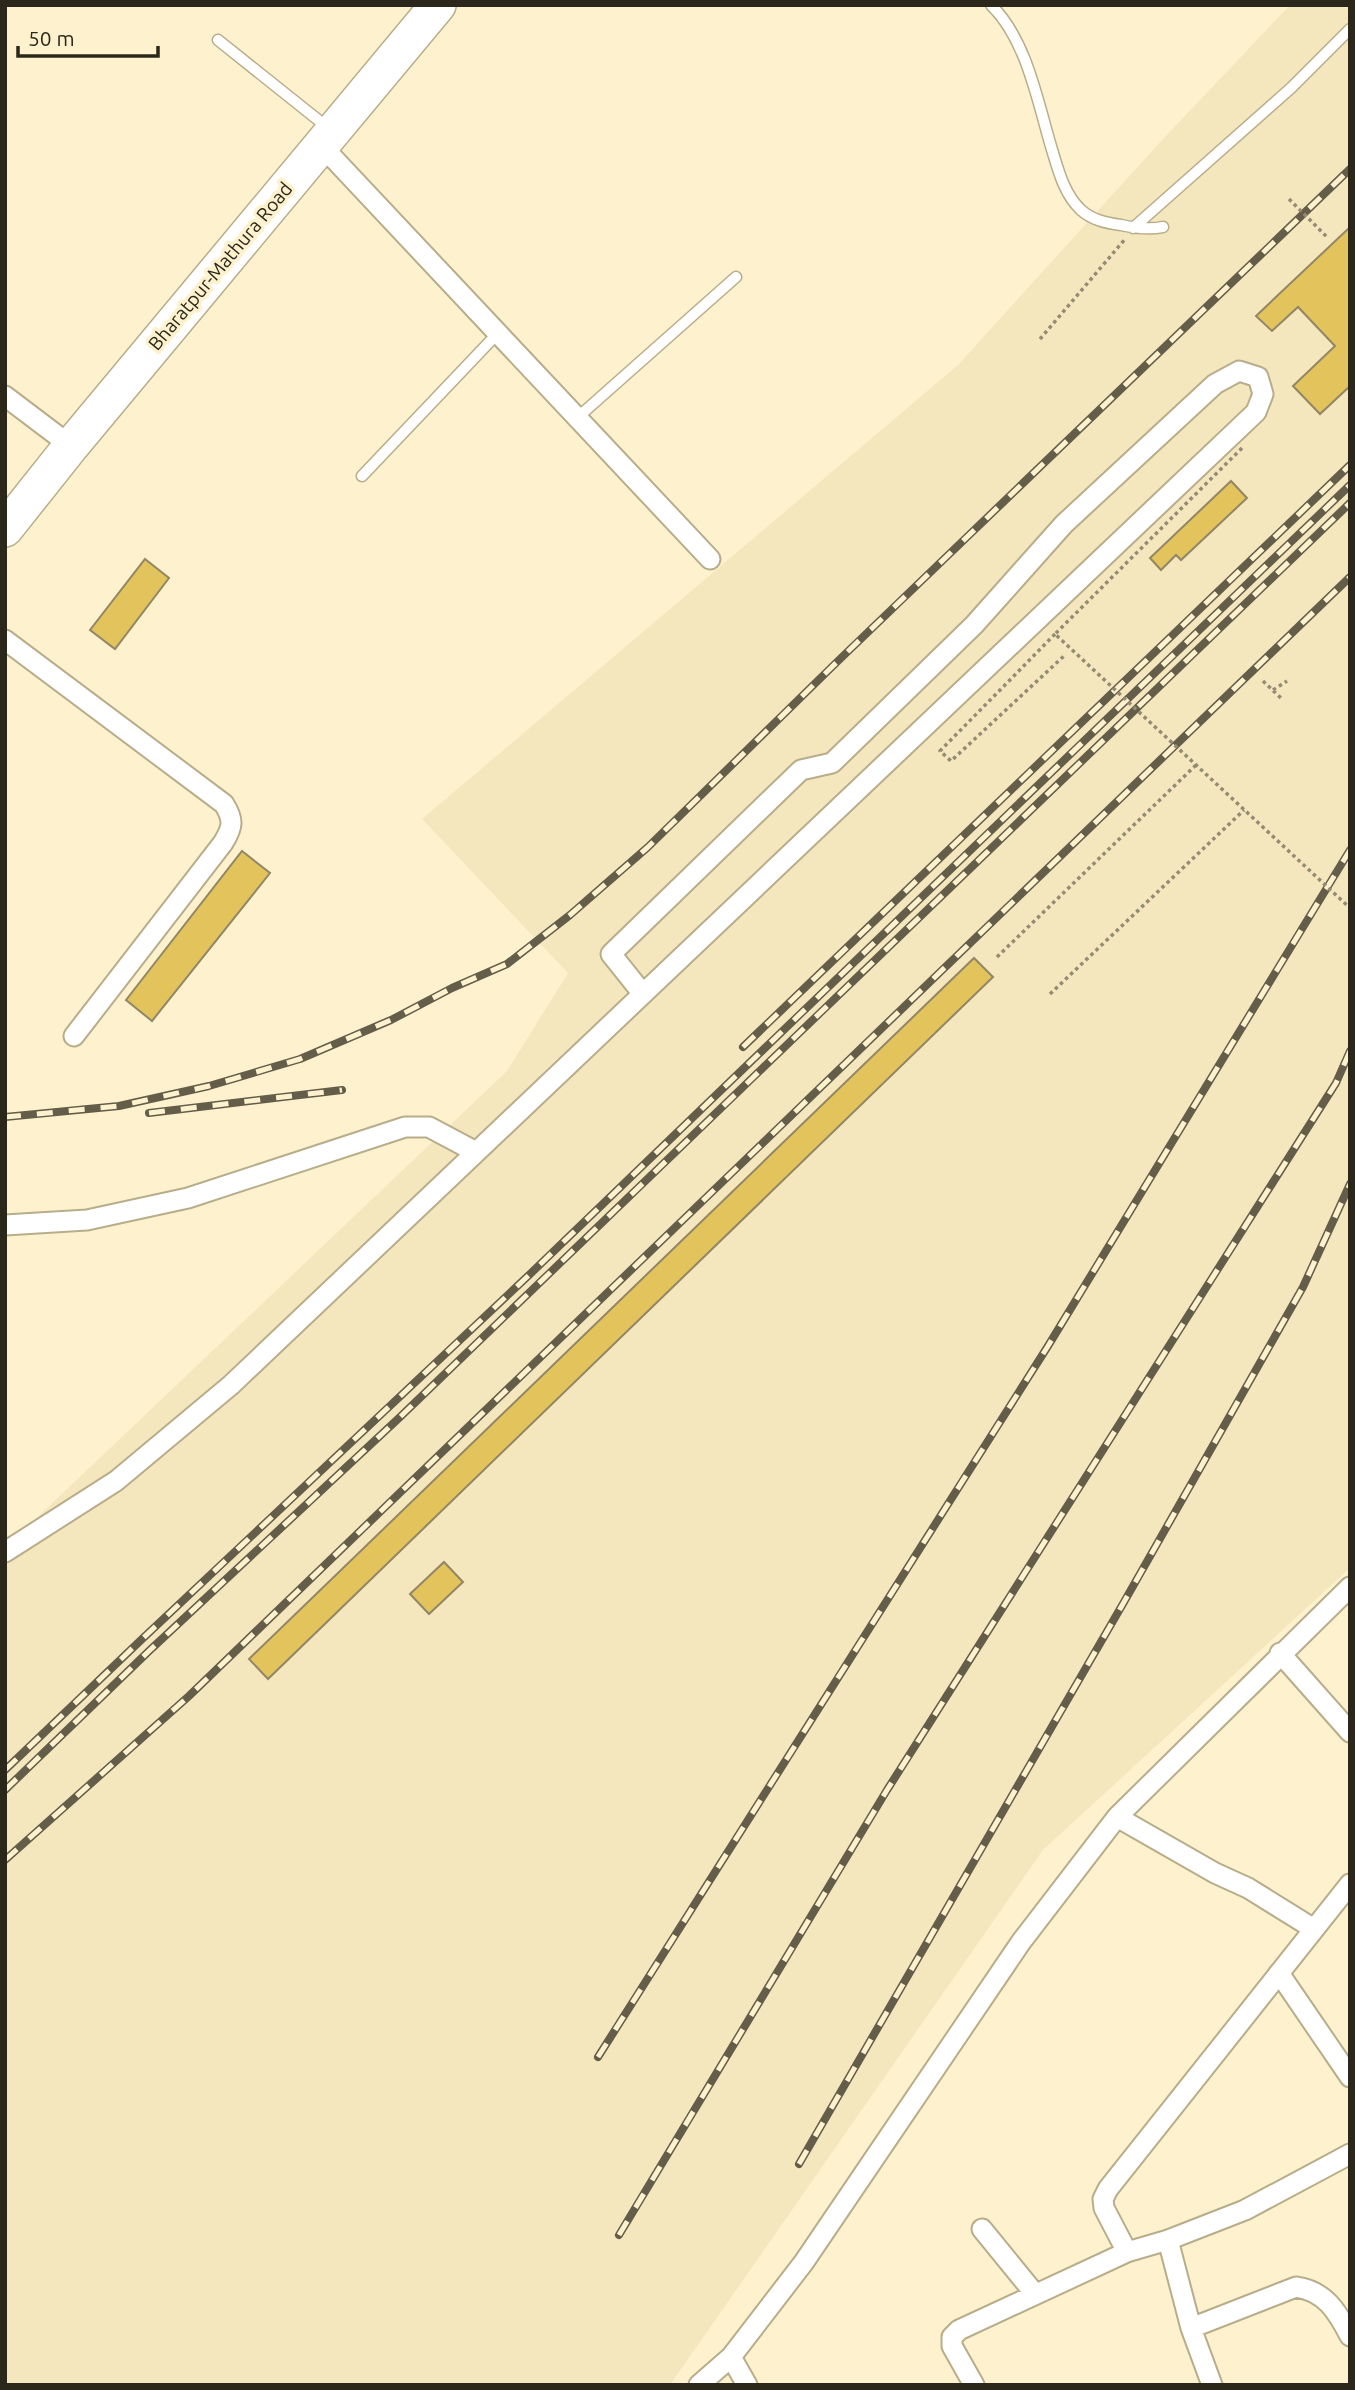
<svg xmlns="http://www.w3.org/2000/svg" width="1355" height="2390" font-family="Ubuntu,sans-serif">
	<rect width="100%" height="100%" fill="#fef2ce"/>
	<!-- built -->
	<path fill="#f5e7bd" d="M 1290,5 L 1350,5 L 1350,1568 L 1043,1850 L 670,2385 L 5,2385 L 5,1548 L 507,1071 L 568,973 L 422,819 L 958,365 L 1162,140 Z"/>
	<!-- building -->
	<path fill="#e3c35b" stroke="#918665" stroke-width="2" d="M 1350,227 L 1350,386 L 1320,414 L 1293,386 L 1335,346 L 1298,307 L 1272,331 L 1256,316 Z
		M 1231,481 L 1247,498 L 1181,560 L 1176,555 L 1161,570 L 1150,558 Z
		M 145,559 L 169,578 L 115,649 L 90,630 Z
		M 242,851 L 270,873 L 152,1021 L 126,1000 Z
		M 974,958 L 993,977 L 268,1679 L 249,1659 Z
		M 444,1562 L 463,1582 L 429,1614 L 410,1594 Z"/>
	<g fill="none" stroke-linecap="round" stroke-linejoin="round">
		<defs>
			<path id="lane" d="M 991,5 C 1028,41 1038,105 1053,153 C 1059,173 1065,195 1081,210 C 1092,220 1106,223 1121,225 C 1135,228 1149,230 1163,227
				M 218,40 L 327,127
				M 1133,228 L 1291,88 L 1350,29
				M 577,418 L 736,277
				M 362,476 L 498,333"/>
			<path id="street" d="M 321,145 L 710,559
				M 5,396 L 71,446
				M 5,640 L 224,804 C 234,820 233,827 223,843 L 74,1036
				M 5,1225 L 87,1220 L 188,1198 L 405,1127 L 429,1127 L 476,1152
				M 5,1552 L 116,1481 L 231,1385 L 1256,412 L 1263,394 L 1258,377 L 1239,371 L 1215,384 L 1064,524 L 974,625 L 832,763 L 801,770 L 611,954 L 643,994
				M 1280,1653 L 1350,1732
				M 1117,1817 L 1215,1873 L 1248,1888 L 1314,1929
				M 1279,1973 L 1350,2077
				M 982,2229 L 1035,2294
				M 1168,2240 L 1191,2328 L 1212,2385
				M 1127,2252 L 1104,2208 L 1103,2199 L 1108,2189 L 1350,1884
				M 1191,2328 L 1296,2287 C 1325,2291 1337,2311 1350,2336
				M 731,2357 L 747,2385
				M 699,2385 L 731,2357 L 804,2262 L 1021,1942 L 1117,1817 L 1350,1587
				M 974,2385 L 952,2346 L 952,2337 L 959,2330 L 1127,2252 L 1168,2240 L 1245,2210 L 1350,2154"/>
			<path id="highway" d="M 5,529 L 71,446 L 438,5"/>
		</defs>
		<!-- lane casing -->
		<use href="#lane" stroke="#b8ad8a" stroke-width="13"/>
		<!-- street casing -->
		<use href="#street" stroke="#b8ad8a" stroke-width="23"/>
		<!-- highway casing -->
		<use href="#highway" stroke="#b8ad8a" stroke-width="38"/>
		<!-- path -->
		<path stroke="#938b73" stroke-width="3.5" stroke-dasharray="3.5 3.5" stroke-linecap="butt" d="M 1040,339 L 1126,238
			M 1055,634 L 940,751 L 951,761 L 1065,655
			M 1263,681 L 1283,700
			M 1273,690 L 1287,681
			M 997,957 L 1196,765
			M 1050,994 L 1244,810"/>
		<!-- lane -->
		<use href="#lane" stroke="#fff" stroke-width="10"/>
		<!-- street -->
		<use href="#street" stroke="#fff" stroke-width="19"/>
		<!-- highway -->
		<use href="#highway" stroke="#fff" stroke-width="35"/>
		<defs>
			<path id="rail" d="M 743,1047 L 1350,465
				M 149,1113 L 342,1090
				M 5,1117 L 119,1106 L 209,1086 L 300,1059 L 391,1020 L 452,988 L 507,964 L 570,915 L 648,847 L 840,659 L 1350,169
				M 5,1770 L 140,1641 L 528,1276 L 1350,485
				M 5,1790 L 149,1651 L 399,1418 L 1350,503
				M 5,1860 L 189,1696 L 1350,577
				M 598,2057 L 1048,1346 L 1350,850
				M 799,2164 L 1124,1602 L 1303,1287 L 1350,1184
				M 619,2235 L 887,1790 L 1336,1083 L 1350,1051"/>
		</defs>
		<!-- rail casing -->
		<use href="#rail" stroke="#635d49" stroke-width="8"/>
		<!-- rail -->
		<use href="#rail" stroke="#fef2ce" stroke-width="5" stroke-dasharray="16" stroke-linecap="butt"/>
		<!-- path-bridge -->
		<path stroke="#938b73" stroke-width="3.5" stroke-dasharray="3.5 3.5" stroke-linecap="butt" d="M 1289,199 L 1327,237
			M 1242,448 L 1055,634 L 1350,908"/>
	</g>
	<g text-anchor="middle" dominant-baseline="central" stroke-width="7" stroke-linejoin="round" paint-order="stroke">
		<!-- street labels -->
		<g font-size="19" fill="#2b271a" stroke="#fef2ce">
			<text transform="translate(220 266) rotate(-50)">Bharatpur-Mathura Road</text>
		</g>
	</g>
	<!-- border -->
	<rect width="1355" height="2390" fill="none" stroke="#2b271a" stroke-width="14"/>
	<!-- scale -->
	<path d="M18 46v10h140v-10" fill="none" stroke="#2b271a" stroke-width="3.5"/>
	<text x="28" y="46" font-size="21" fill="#2b271a" stroke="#fef2ce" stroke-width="5" paint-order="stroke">50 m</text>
</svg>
